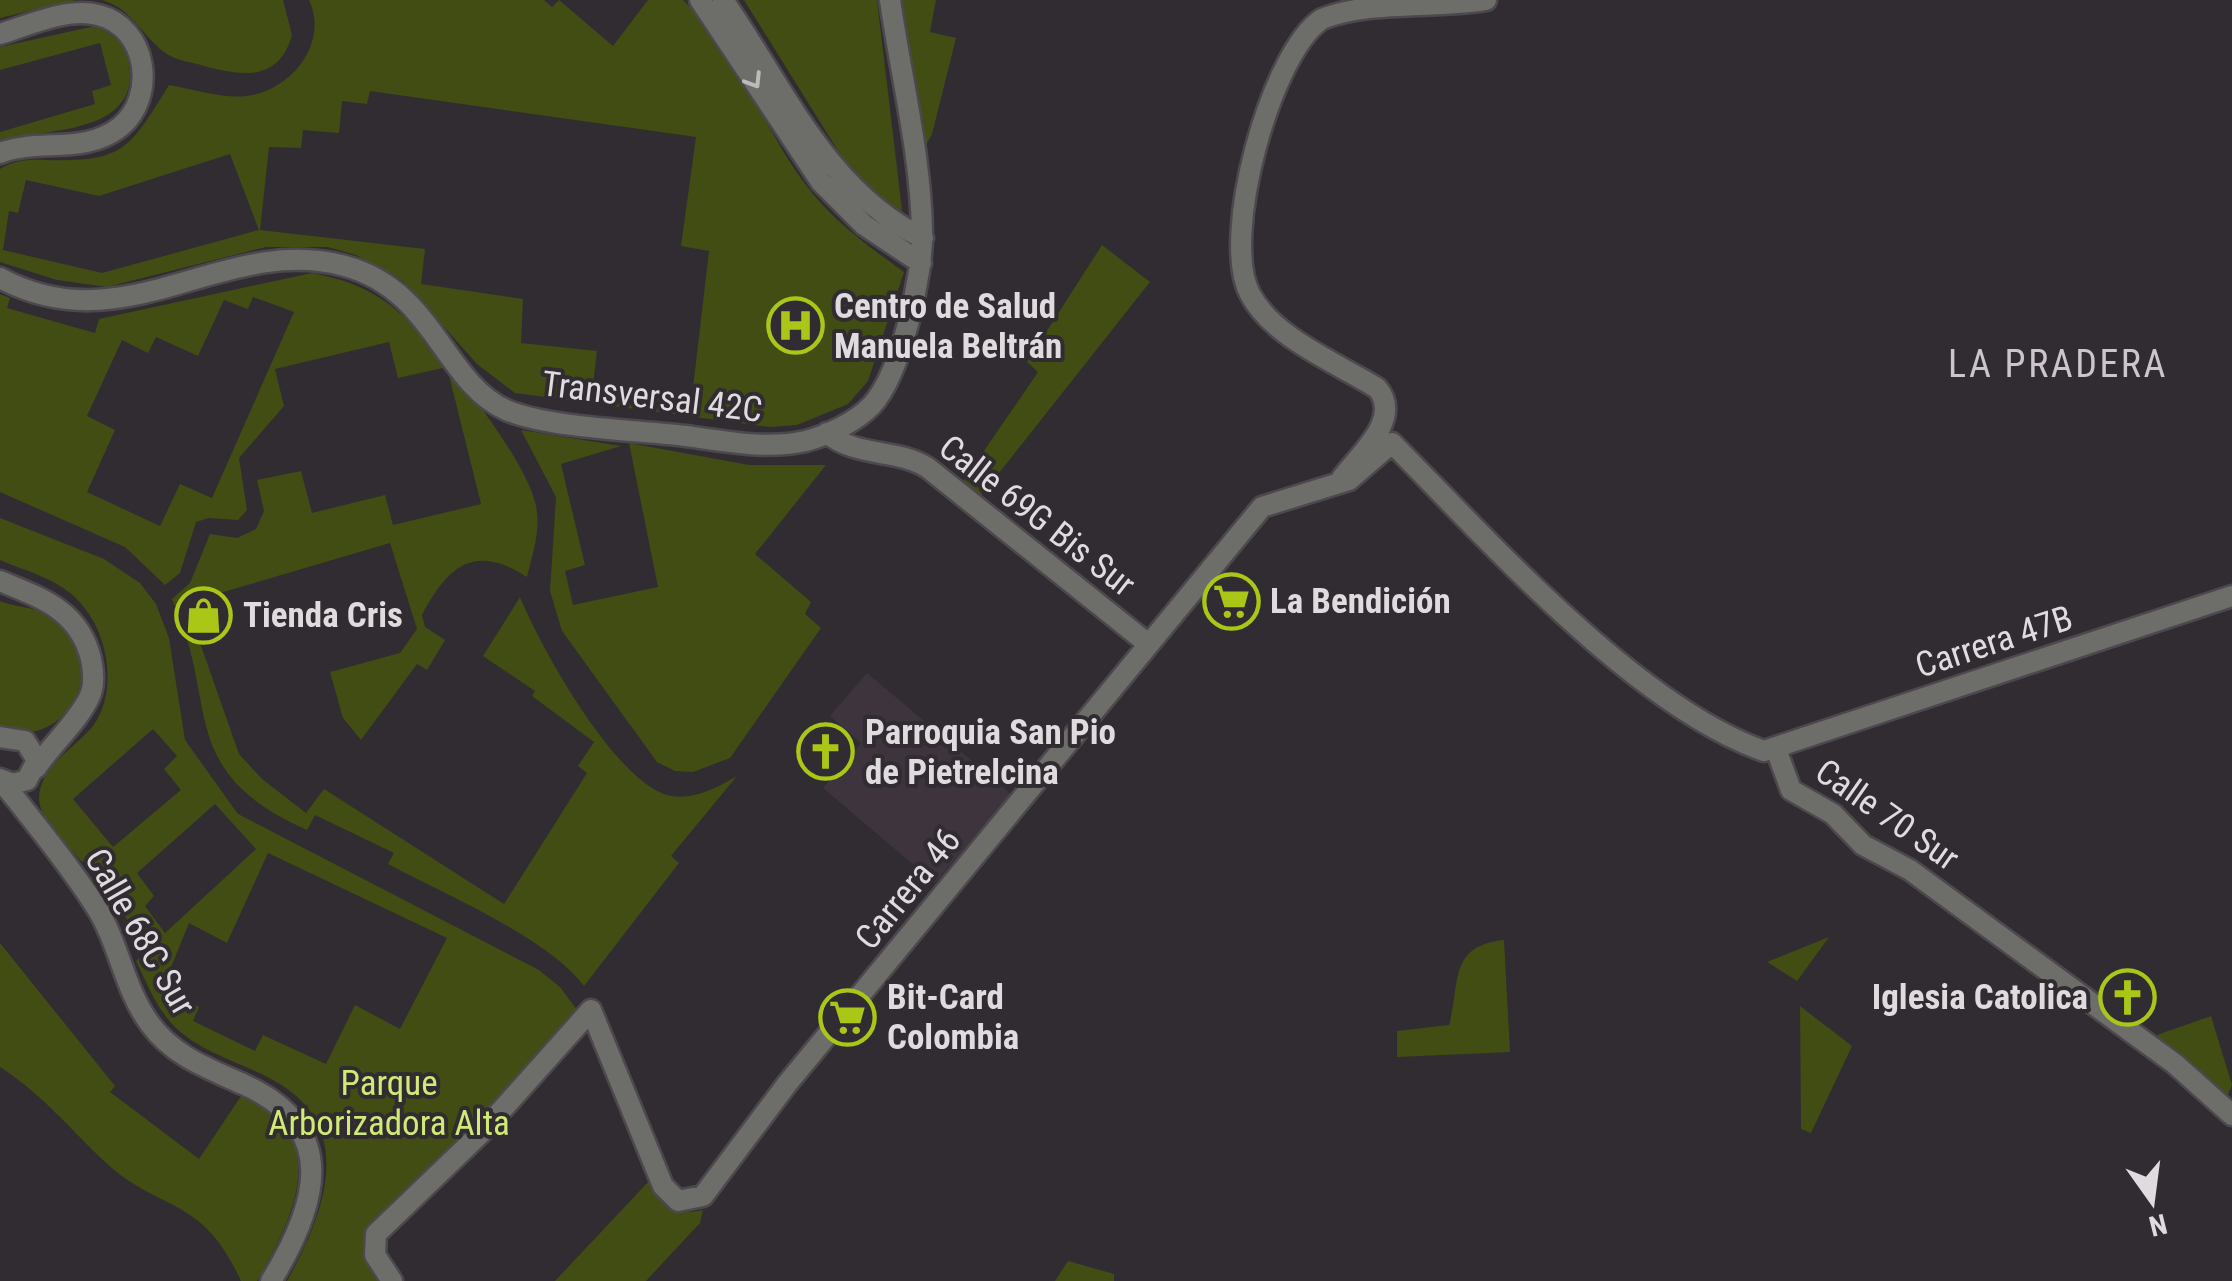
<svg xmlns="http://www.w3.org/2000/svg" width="2232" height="1281" font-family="'Roboto Condensed',sans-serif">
	<rect width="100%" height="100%" fill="#312c31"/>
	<!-- built -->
	<path fill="#3e343e" d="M 867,673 L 1011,794 L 935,883 L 823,788 L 861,743 L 830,716 Z"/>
	<!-- green -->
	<path fill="#414d13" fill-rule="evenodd" d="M 0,0 L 76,0 L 0,18 Z
		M 102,0 L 283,0 L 292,35 C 279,82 242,76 204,66 C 192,62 177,61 167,54 C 142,37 133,9 102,0 Z
		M 309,0 L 544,0 L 552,7 L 559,0 L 613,46 L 648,0 L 683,0 C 738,50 762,127 806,185 C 832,220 869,247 904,272 L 868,381 L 848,404 L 797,425 L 770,427 L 515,393 L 477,364 L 403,281 L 356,255 L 328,247 L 266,247 L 107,287 L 57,280 L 0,262 L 0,169 C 14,160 29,159 46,160 C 125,162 129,149 169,85 C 193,89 222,99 247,96 C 292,90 329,43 309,0 ZM 370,91 L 696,137 L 681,246 L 709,251 L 692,396 L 593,385 L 597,351 L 521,343 L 523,299 L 421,284 L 425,249 L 260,230 L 269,147 L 301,148 L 303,130 L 339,133 L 342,101 L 367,104 ZM 230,154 L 259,230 L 102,273 L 3,250 L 9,211 L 18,213 L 26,180 L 99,196 Z
		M 744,0 L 877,0 L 902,210 L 888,206 L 845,162 Z
		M 902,0 L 936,0 L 930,32 L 956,38 L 932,134 L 924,149 Z
		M 95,26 C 113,34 126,44 129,64 C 141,135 45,129 0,140 L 0,132 L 95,104 L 92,91 L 111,85 L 100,43 L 0,70 L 0,47 Z
		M 1102,245 L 1150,282 L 980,497 L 962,483 L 1038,372 L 1027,362 Z
		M 312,273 C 338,278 361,285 383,300 C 426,328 523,453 535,502 C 542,527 533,553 527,577 C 474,543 448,566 422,615 L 425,627 L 445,640 L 427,670 L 417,664 L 361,740 L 343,718 L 330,672 L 400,653 L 417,629 L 390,543 L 186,603 L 239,754 L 262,779 L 306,813 L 324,789 L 504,904 L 587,773 L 578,766 L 594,742 L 532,696 L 535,691 L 483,656 L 520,597 C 541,648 611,774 664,794 C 688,803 717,788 737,776 L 671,856 L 679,863 L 584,986 C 547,937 444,894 388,864 L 394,853 L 315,815 L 307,830 C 173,770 221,704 172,599 L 190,583 L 210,534 L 237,538 L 256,529 L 264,511 L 257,480 L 301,471 L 312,513 L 385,495 L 393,525 L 481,504 L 447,367 L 398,378 L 389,342 L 275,369 L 284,406 L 239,458 L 247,510 L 238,520 L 209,518 L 196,522 L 180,573 L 165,585 L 125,547 L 0,492 L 0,294 L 10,298 L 7,308 L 95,333 L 99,319 ZM 253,297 L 294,312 L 212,498 L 180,484 L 160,526 L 87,492 L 115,430 L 87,416 L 122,340 L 148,353 L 156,337 L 198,356 L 224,300 L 248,309 Z
		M 521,430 L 621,446 L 561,464 L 585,565 L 565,571 L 573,605 L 658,587 L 629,443 L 749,465 L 826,465 L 755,554 L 811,602 L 805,614 L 821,628 L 730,758 L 693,772 L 675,771 L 657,762 L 562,631 L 550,591 L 556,497 Z
		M 0,518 L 104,559 L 140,583 L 156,604 L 169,638 L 185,740 L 238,814 L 539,970 L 560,987 L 578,1011 L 368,1237 L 365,1257 L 382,1281 L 287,1281 C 318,1225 356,1141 290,1091 C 256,1065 207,1058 175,1027 C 157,1009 147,984 136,961 L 143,954 L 114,893 L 88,858 L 82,862 C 68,845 40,822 39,799 C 39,767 75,748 93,726 C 121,687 106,621 70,593 C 51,577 23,570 0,560 ZM 153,729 L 177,756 L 164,769 L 181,790 L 113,847 L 73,799 ZM 215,804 L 256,849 L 165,933 L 145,906 L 154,896 L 137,873 ZM 268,853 L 447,938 L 400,1029 L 355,1005 L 326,1064 L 263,1035 L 255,1051 L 193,1021 L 199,1007 L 163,987 L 189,923 L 227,943 Z
		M 0,601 C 18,609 46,607 60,620 C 94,650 88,706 47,727 C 32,735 16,732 0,730 Z
		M 1829,937 L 1797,981 L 1767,962 Z
		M 1504,940 L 1510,1052 L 1397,1057 L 1397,1031 L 1449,1025 C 1461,982 1448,946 1504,940 Z
		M 0,943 L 115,1086 L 110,1092 L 199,1159 L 241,1096 C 252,1102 265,1108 274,1116 C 326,1159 283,1236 257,1281 L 241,1281 C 202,1194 159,1213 104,1161 C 69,1128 41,1093 0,1067 Z
		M 1800,1006 L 1852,1046 L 1811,1133 L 1801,1129 Z
		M 2211,1016 L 2232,1085 L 2226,1099 L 2157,1035 Z
		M 649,1181 C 662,1203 675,1217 703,1210 L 700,1223 L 646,1281 L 555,1281 Z
		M 1068,1261 L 1114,1274 L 1114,1281 L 1055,1281 Z"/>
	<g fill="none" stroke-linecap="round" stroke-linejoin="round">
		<defs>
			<path id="tertiary" d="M 700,0 L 821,182 L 864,225 L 921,263
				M 723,0 C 782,84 826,191 923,238
				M 0,34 C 29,25 68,7 98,15 C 148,27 157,97 120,127 C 85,155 38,138 0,153
				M 0,278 C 126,346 223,233 345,266 C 434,290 443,381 506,410 C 548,428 637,430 686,436 C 725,441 766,450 806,441 C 828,435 856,422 872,405 C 901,373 923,276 922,232 C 921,156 901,76 890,0
				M 827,433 C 857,458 897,448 928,468 L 1147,643
				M 1342,478 C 1360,454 1403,418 1377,388 C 1337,363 1273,338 1250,294 C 1220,238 1271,52 1322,19 C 1369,0 1434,9 1486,0
				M 0,581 C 41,598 79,610 91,659 C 94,673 95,686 89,698 C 76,724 52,744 36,768
				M 0,737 L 25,741 L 37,760 L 27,780 L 13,784 L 0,779
				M 1776,749 L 1791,790 L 1833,814 L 1863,845 L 1910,870 L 2175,1064 L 2232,1115
				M 0,779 C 33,821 67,862 96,907 C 119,943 124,989 150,1024 C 174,1057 210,1069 245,1085 C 341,1129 317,1206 271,1281
				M 392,1281 L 375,1255 L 376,1234 L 482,1132 L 591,1010 L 663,1186 L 678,1201 L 703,1196 L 787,1084 L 1262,507 L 1349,480 L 1392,443 C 1488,540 1636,706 1764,751 L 2232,596"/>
		</defs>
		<!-- tertiary casing -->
		<use href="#tertiary" stroke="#4d484d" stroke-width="25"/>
		<!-- tertiary -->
		<use href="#tertiary" stroke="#6d6e6a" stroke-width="20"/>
	</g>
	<!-- one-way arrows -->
	<defs><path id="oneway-chevron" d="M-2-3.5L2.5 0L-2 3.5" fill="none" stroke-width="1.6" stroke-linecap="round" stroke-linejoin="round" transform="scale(2.5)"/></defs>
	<use stroke="#bdbabc" href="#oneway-chevron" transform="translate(754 81) rotate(58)"/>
	<!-- icons -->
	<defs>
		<symbol id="hospital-ring" viewBox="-11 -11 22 22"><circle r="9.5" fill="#312c31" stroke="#aac718" stroke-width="1.5"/><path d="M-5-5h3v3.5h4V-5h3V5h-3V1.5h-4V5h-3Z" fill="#aac718"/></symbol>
		<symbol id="supermarket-ring" viewBox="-11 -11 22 22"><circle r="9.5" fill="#312c31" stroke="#aac718" stroke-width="1.5"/><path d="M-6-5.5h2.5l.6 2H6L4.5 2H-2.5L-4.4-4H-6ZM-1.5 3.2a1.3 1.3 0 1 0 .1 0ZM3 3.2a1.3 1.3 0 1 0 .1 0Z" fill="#aac718"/></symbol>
		<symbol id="shop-ring" viewBox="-11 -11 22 22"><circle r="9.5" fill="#312c31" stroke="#aac718" stroke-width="1.5"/><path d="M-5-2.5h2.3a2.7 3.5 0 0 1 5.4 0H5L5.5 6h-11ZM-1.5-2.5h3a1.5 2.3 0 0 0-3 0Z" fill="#aac718"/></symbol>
		<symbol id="church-ring" viewBox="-11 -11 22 22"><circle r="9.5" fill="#312c31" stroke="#aac718" stroke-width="1.5"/><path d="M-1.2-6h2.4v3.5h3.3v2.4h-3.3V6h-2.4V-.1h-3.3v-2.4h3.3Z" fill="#aac718"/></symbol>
	</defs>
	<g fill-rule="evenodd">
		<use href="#hospital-ring" x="764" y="294" width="63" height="63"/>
		<use href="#supermarket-ring" x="1200" y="570" width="63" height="63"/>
		<use href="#shop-ring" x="172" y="584" width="63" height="63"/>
		<use href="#church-ring" x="794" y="720" width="63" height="63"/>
		<use href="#church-ring" x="2096" y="966" width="63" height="63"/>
		<use href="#supermarket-ring" x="816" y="986" width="63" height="63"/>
	</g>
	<g text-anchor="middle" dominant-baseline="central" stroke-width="8" stroke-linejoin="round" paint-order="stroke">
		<!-- poi labels -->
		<g font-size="35" font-weight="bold" fill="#dfdbdf" stroke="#312c31" text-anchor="start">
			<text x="834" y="306">Centro de Salud<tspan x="834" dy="40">Manuela Beltrán</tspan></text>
			<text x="1270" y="601">La Bendición</text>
			<text x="243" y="615">Tienda Cris</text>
			<text x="865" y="732">Parroquia San Pio<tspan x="865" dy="40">de Pietrelcina</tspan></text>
			<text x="887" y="997">Bit-Card<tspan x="887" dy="40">Colombia</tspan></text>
			<text x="2088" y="997" text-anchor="end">Iglesia Catolica</text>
		</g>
		<!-- street labels -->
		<g font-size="35" fill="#dfdbdf" stroke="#312c31">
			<text transform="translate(652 397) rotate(7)">Transversal 42C</text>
			<text transform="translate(1037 516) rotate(38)">Calle 69G Bis Sur</text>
			<text transform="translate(1994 642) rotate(-18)">Carrera 47B</text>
			<text transform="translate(1887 815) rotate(35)">Calle 70 Sur</text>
			<text transform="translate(908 889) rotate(-51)">Carrera 46</text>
			<text transform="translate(140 932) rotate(60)">Calle 68C Sur</text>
		</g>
		<!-- park labels -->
		<g font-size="35" fill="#d0ea73" stroke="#312c31">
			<text x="389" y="1083">Parque<tspan x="389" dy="40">Arborizadora Alta</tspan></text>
		</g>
		<!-- neighbourhood labels -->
		<g font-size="38" letter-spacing="2.5" fill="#ccc5cc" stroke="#312c31">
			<text x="2058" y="364">LA PRADERA</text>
		</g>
	</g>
	<!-- north arrow -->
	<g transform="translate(2152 1201) rotate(166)" stroke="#312c31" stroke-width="8" paint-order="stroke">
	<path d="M0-8L18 38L0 25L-18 38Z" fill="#dfdbdf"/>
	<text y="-15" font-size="28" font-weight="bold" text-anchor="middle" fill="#dfdbdf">N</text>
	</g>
</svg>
